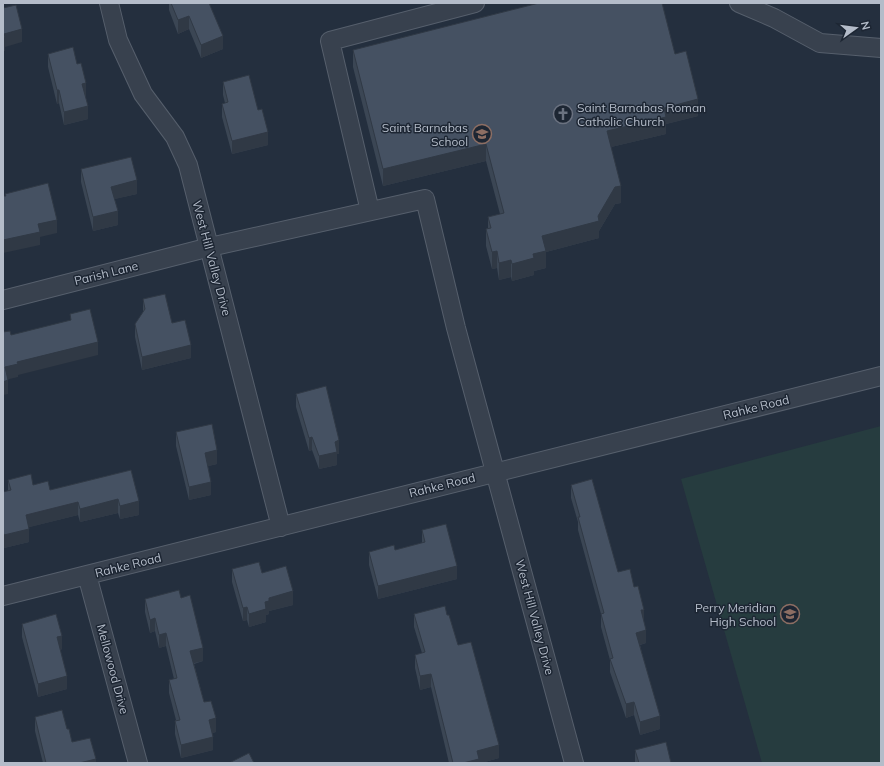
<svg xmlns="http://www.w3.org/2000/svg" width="884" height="766" font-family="Mulish,sans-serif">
	<rect width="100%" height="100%" fill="#242f3e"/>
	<!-- green -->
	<path fill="#263c3f" d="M 881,426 L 881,763 L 762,763 L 681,479 Z"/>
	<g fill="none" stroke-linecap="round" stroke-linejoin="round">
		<defs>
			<path id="minor" d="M 109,3 L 118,40 L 143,94 L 175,137 L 188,165 L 281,527
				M 739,3 L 774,18 L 820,43 L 881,48
				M 370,211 L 330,41 L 475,3
				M 3,300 L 210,247 L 425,199 L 456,328 L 574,763
				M 87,575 L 138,763
				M 3,596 L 881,376"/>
		</defs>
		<!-- minor casing -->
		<use href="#minor" stroke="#565f6c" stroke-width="20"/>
		<!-- minor -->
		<use href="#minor" stroke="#38414e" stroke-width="18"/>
	</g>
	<!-- wall -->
	<path fill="#3b4654" d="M 169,3 L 209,3 L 223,49 L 201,58 L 189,29 L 178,34 L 169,10 Z
		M 353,50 L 675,54 L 698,116 L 666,124 L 666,134 L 611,147 L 621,203 L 615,204 L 599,231 L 599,238 L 546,252 L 546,268 L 534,271 L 534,275 L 512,281 L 511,277 L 499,280 L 497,268 L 492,269 L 486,246 L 486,229 L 488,229 L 488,217 L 500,214 L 486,161 L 383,186 L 353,67 Z
		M 48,54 L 86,96 L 85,96 L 88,119 L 64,125 L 59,103 L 57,104 L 48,67 Z
		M 223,82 L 268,145 L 232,154 L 222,117 L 222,104 L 225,103 L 223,95 Z
		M 81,169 L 137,194 L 114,199 L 118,225 L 93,231 L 81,182 Z
		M 143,299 L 172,323 L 191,358 L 142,370 L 135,337 L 135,324 L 143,313 Z
		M 296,394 L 339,454 L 337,454 L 337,465 L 319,469 L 312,450 L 309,451 L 296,407 Z
		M 176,432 L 217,464 L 208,466 L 211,495 L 189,500 L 176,446 Z
		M 131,470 L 139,515 L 120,519 L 118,513 L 80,522 L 78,515 L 29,527 L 29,542 L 4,548 L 3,544 L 3,492 L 8,491 L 8,480 L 33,485 L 50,490 Z
		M 571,485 L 644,622 L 646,643 L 640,645 L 660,729 L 640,735 L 634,715 L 626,718 L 610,672 L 610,660 L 601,627 L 601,614 L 578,530 L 578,522 L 571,498 Z
		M 422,530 L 457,579 L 378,599 L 369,565 L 369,552 L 395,550 L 422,543 Z
		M 232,569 L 262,573 L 293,605 L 269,611 L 269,614 L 266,615 L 266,622 L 249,627 L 247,620 L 243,621 L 232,582 Z
		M 181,598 L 203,661 L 194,664 L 204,702 L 216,732 L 212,733 L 213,750 L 181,758 L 175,734 L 175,721 L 176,720 L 169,693 L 169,680 L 174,679 L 166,646 L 159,648 L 155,631 L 150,633 L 145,612 L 145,599 Z
		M 414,614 L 447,615 L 499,758 L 481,763 L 449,763 L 431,687 L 420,690 L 415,668 L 415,655 L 422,653 L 414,627 Z
		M 22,624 L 62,649 L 60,650 L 67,689 L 38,697 L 22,637 Z
		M 35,717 L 67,729 L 72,742 L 96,763 L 43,763 L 35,731 Z
		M 635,750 L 671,763 L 635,763 Z"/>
	<!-- shaded-wall -->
	<path fill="#303945" d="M 189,16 L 189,29 L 178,34 L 178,20 Z
		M 22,29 L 22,42 L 5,47 L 5,51 L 3,51 L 3,38 L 4,34 Z
		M 223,36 L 223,49 L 201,58 L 201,45 Z
		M 86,83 L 86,96 L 82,97 L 82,84 Z
		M 57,90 L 59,90 L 59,103 L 57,104 Z
		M 698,99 L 698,116 L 666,124 L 666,134 L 607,148 L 607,131 L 664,108 Z
		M 88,106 L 88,119 L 64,125 L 64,112 Z
		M 268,132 L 268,145 L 232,154 L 232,141 Z
		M 486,144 L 486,161 L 383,186 L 383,169 Z
		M 137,180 L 137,194 L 111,200 L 111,187 Z
		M 621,186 L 621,203 L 615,204 L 599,231 L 599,238 L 546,252 L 546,268 L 534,271 L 534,275 L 512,281 L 512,264 L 542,236 L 598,216 L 615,187 Z
		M 118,211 L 118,225 L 93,231 L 93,217 Z
		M 57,220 L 57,233 L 40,237 L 40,245 L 3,253 L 3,240 L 38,224 Z
		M 497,251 L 497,268 L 492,269 L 492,252 Z
		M 511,260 L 511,277 L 499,280 L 499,263 Z
		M 98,342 L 98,355 L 18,375 L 18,377 L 5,380 L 5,367 L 17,362 Z
		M 191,345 L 191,358 L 142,370 L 142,357 Z
		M 8,380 L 8,394 L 3,395 L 3,382 Z
		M 312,437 L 312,450 L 309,451 L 309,438 Z
		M 339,440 L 339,454 L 337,454 L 337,465 L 319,469 L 319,456 L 335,442 Z
		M 217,450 L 217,464 L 205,467 L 205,453 Z
		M 211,482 L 211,495 L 189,500 L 189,487 Z
		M 118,499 L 118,513 L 80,522 L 80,509 Z
		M 139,501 L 139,515 L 120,519 L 120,506 Z
		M 78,502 L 78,515 L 26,528 L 26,515 Z
		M 29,529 L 29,542 L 4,548 L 4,535 Z
		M 457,566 L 457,579 L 378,599 L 378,586 Z
		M 293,591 L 293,605 L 269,611 L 269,614 L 266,615 L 266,622 L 249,627 L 249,614 L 265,602 L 269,598 Z
		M 247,607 L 247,620 L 243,621 L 243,608 Z
		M 641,610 L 644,610 L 644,623 Z
		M 155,618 L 155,631 L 150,633 L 150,620 Z
		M 646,630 L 646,643 L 636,646 L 636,633 Z
		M 166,633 L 166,646 L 159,648 L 159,635 Z
		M 62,636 L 62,649 L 57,651 L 57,637 Z
		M 203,648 L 203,661 L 190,664 L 190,651 Z
		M 431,674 L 431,687 L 420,690 L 420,676 Z
		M 67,676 L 67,689 L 38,697 L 38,684 Z
		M 634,702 L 634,715 L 626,718 L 626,704 Z
		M 660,716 L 660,729 L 640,735 L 640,722 Z
		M 216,718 L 216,732 L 209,734 L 209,720 Z
		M 213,737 L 213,750 L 181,758 L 181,745 Z
		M 499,745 L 499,758 L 481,763 L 463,763 L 477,751 Z
		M 96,759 L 96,763 L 79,763 Z"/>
	<!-- building -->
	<path fill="#455162" stroke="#303945" d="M 171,3 L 209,3 L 223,36 L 201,45 L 189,16 L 178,20 Z
		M 539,3 L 662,3 L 675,54 L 686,51 L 698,99 L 664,108 L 666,117 L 607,131 L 621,186 L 615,187 L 598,216 L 599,221 L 542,236 L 546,251 L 533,254 L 534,258 L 512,264 L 511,260 L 499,263 L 497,251 L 492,252 L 486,229 L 491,228 L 488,217 L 504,213 L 486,144 L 383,169 L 353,50 Z
		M 16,5 L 22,29 L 4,34 L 5,37 L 3,38 L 3,8 Z
		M 73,47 L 77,64 L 81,63 L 86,83 L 82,84 L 88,106 L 64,112 L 59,90 L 57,90 L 48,54 Z
		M 249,75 L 258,110 L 262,109 L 268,132 L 232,141 L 222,104 L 228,102 L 223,82 Z
		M 131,157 L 137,180 L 111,187 L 118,211 L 93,217 L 81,169 Z
		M 48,183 L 57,220 L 38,224 L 40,232 L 3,240 L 3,196 L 6,196 L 5,194 Z
		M 165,294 L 172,323 L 185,320 L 191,345 L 142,357 L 135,324 L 145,309 L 143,299 Z
		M 90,309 L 98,342 L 17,362 L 18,364 L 5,367 L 8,380 L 3,382 L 3,332 L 10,331 L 11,335 L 71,320 L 70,314 Z
		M 326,386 L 339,440 L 335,442 L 337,452 L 319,456 L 312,437 L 309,438 L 296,394 Z
		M 212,424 L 217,450 L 205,453 L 211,482 L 189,487 L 176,432 Z
		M 131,470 L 139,501 L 120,506 L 118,499 L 80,509 L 78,502 L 26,515 L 29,529 L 4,535 L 3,531 L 3,492 L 11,490 L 8,480 L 31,474 L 33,485 L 48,481 L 50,490 Z
		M 592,479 L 618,572 L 630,569 L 634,587 L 638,586 L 644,610 L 641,610 L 646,630 L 636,633 L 660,716 L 640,722 L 634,702 L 626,704 L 610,659 L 613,658 L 601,614 L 604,613 L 578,517 L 580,517 L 571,485 Z
		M 446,524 L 457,566 L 378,586 L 369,552 L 394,545 L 395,550 L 425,542 L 422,530 Z
		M 259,562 L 262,573 L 286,566 L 293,591 L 269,598 L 269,601 L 265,602 L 266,609 L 249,614 L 247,607 L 243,608 L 232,569 Z
		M 179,590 L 181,598 L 190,595 L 203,648 L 190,651 L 204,702 L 211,701 L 216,718 L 209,720 L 213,737 L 181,745 L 175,721 L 180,720 L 169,680 L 177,678 L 166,633 L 159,635 L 155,618 L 150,620 L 145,599 Z
		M 445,606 L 447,615 L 449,615 L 458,645 L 471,642 L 499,745 L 477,751 L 479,759 L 463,763 L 453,763 L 431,674 L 420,676 L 415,655 L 425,652 L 414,614 Z
		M 56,614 L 62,636 L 57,637 L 67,676 L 38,684 L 22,624 Z
		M 62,710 L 67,729 L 69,729 L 72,742 L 90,738 L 96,759 L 79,763 L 46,763 L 35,717 Z
		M 666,742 L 671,763 L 639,763 L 635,750 Z
		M 249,753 L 254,763 L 229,763 Z"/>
	<!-- icons -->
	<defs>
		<symbol id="church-ring" viewBox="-11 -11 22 22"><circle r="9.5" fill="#1d2633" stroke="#6b7280" stroke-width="1.5"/><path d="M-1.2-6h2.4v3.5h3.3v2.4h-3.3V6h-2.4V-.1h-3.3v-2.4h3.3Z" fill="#6b7280"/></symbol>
		<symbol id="school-ring" viewBox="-11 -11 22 22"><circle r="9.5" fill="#1d2633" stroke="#8d6e63" stroke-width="1.5"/><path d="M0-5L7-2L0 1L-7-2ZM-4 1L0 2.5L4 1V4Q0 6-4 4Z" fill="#8d6e63"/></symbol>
	</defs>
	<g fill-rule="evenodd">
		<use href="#church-ring" x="552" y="103" width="22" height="22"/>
		<use href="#school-ring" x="471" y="123" width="22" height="22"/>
		<use href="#school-ring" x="779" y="603" width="22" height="22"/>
	</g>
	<g text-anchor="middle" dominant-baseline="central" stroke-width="3" stroke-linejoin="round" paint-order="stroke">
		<!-- poi labels -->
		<g font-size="12" fill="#b4bcc9" stroke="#1d2633" text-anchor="end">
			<text x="577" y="107" text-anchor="start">Saint Barnabas Roman<tspan x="577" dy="14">Catholic Church</tspan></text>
			<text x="468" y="127">Saint Barnabas<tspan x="468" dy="14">School</tspan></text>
			<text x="776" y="607">Perry Meridian<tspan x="776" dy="14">High School</tspan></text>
		</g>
		<!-- street labels -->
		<g font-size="12" fill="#b4bcc9" stroke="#1d2633">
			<text transform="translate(212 258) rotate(75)">West Hill Valley Drive</text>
			<text transform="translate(106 273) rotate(-14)">Parish Lane</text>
			<text transform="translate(756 407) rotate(-14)">Rahke Road</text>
			<text transform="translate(442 485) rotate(-14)">Rahke Road</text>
			<text transform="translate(128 565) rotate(-14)">Rahke Road</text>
			<text transform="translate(535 617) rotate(75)">West Hill Valley Drive</text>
			<text transform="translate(113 669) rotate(75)">Mellowood Drive</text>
		</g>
	</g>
	<!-- border -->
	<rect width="884" height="766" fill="none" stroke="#b4bcc9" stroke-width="8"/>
	<!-- north arrow -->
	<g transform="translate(856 28) rotate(76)" stroke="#1d2633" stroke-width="3" paint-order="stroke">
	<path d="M0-3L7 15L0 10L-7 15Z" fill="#b4bcc9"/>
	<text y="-6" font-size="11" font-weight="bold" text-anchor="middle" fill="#b4bcc9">N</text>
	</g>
</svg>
